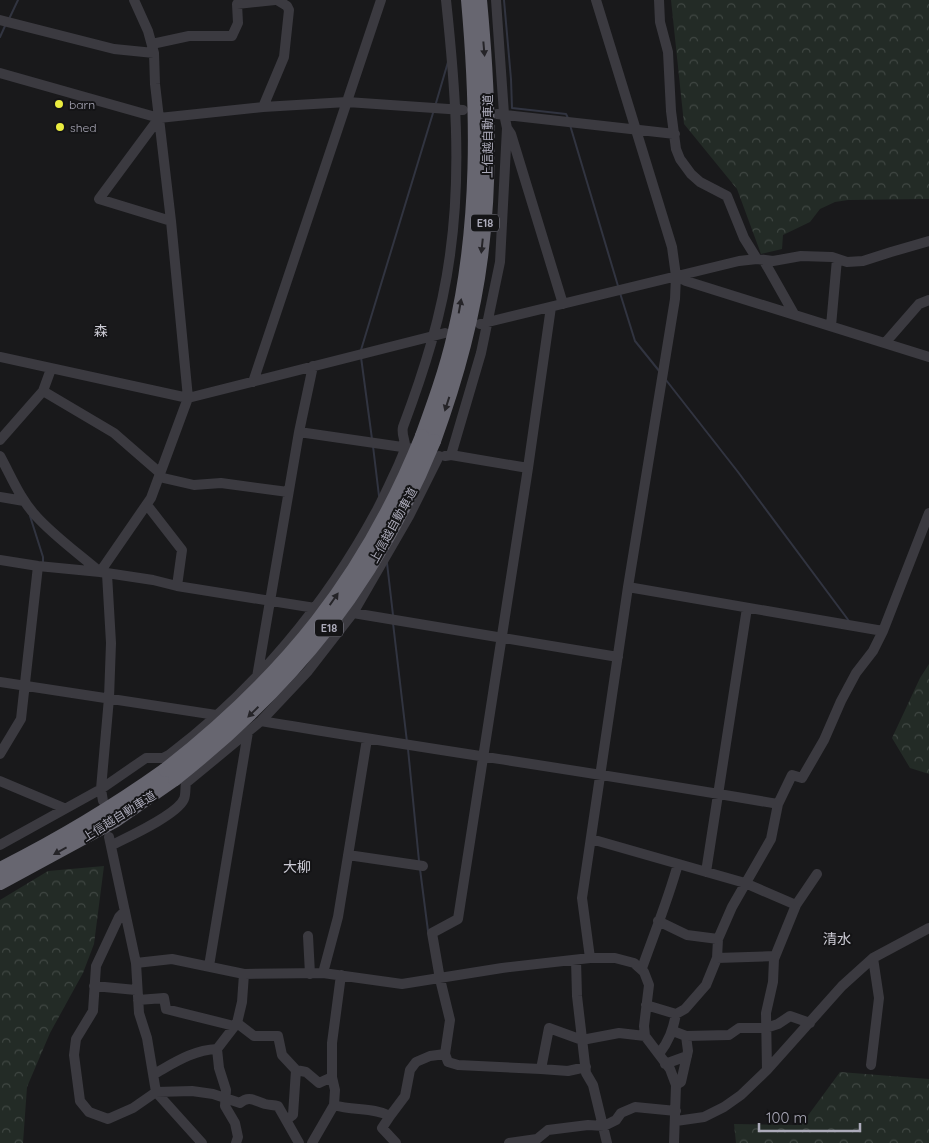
<svg xmlns="http://www.w3.org/2000/svg" width="929" height="1143" font-family="Quicksand,'Noto Sans JP',sans-serif">
	<defs>
		<pattern id="forest-crowns" width="20" height="18" patternUnits="userSpaceOnUse" patternTransform="scale(1.25)"><rect width="20" height="18" fill="#232b26"/><path d="M2 6a3 3 0 1 1 6 0M12 15a3 3 0 1 1 6 0" fill="none" stroke="#404743"/></pattern>
	</defs>
	<rect width="100%" height="100%" fill="#19191b"/>
	<!-- forest -->
	<path fill="url(#forest-crowns)" d="M 671,0 L 929,0 L 929,199 L 848,200 L 835,202 L 820,209 L 810,222 L 783,235 L 782,249 L 761,254 L 737,189 L 684,124 Z
		M 929,664 L 929,774 L 910,768 L 892,738 L 920,678 Z
		M 104,866 L 94,944 L 83,973 L 50,1033 L 27,1087 L 23,1143 L 0,1143 L 0,900 L 48,871 Z
		M 840,1072 L 929,1079 L 929,1143 L 736,1143 L 734,1124 L 801,1125 Z"/>
	<g fill="none" stroke-linecap="round" stroke-linejoin="round">
		<!-- stream -->
		<path stroke="#313440" stroke-width="2" d="M 504,0 L 511,79 L 512,108 L 566,114 L 568,118
			M 9,19 L 18,0
			M 0,37 L 5,26
			M 436,103 L 448,62
			M 570,125 L 618,286
			M 620,293 L 635,341 L 660,372
			M 361,350 L 433,113
			M 361,357 L 372,439
			M 666,380 L 738,472 L 849,621
			M 373,446 L 379,496
			M 30,516 L 43,557 L 43,562
			M 387,563 L 393,615
			M 393,623 L 407,742
			M 408,749 L 419,861
			M 420,869 L 428,931"/>
		<!-- minor -->
		<path stroke="#3b3a40" stroke-width="10" d="M 496,0 L 504,114 L 507,128 L 511,134 L 563,304
			M 659,0 L 660,22 L 668,52 L 671,111 L 676,149 L 680,159 L 691,174 L 700,182 L 727,196 L 744,238 L 757,259
			M 0,20 L 114,49 L 154,53
			M 152,44 L 189,36 L 232,36 L 238,23 L 237,4 L 275,0
			M 0,73 L 159,118 L 263,107 L 347,102 L 463,110
			M 263,107 L 284,57 L 289,10 L 287,6 L 277,0
			M 497,114 L 675,134
			M 159,118 L 99,199 L 171,221
			M 764,261 L 794,314
			M 676,276 L 686,281 L 929,357
			M 551,307 L 528,468 L 458,919 L 432,933 L 440,979 L 450,1020 L 445,1054 L 448,1062 L 458,1065 L 541,1069 L 549,1028 L 582,1040 L 619,1033 L 645,1036
			M 480,324 L 739,261 L 757,259 L 773,261 L 801,256 L 832,257 L 847,262 L 863,261 L 891,252 L 929,241
			M 831,326 L 837,259
			M 885,343 L 919,304 L 929,300
			M 0,357 L 188,398 L 445,333
			M 253,382 L 381,0
			M 43,391 L 114,433 L 160,473
			M 299,432 L 409,448
			M 0,440 L 43,391 L 51,369
			M 451,455 L 481,353 L 500,262 L 507,128
			M 0,456 C 11,476 20,499 36,516 C 54,536 79,554 100,572
			M 445,456 L 451,455 L 528,468
			M 159,477 L 194,485 L 221,483 L 288,492
			M 0,497 L 24,501
			M 147,505 L 182,550 L 177,586
			M 0,560 L 38,566 L 100,572 L 153,580 L 177,586 L 315,608
			M 100,572 L 151,498 L 188,398 L 171,221 L 155,84 L 154,53 L 148,31 L 134,0
			M 628,587 L 883,631
			M 353,613 L 618,657
			M 257,677 L 299,432 L 313,366
			M 0,682 L 216,715
			M 261,721 C 433,750 606,774 778,804
			M 0,754 L 21,719 L 38,566
			M 0,781 L 64,808
			M 103,801 L 101,789 L 109,698 L 111,643 L 107,574
			M 109,837 L 136,963 L 139,1013 L 147,1038 L 156,1092 L 202,1143
			M 591,839 L 745,883 L 796,905
			M 0,845 L 101,789 L 146,758 L 163,758 L 169,755 C 255,690 326,605 377,510 C 385,495 392,479 399,464 C 401,459 404,453 405,448 C 406,441 401,435 403,427 C 424,371 442,315 450,255 C 462,170 455,84 446,0
			M 112,845 C 128,837 177,815 184,799 C 186,794 185,788 186,783 L 261,721 L 308,671 L 353,613 L 409,516 L 439,456
			M 348,855 L 423,866
			M 706,872 L 747,608
			M 125,911 L 119,917 L 96,966 L 93,1011 L 76,1039 L 74,1055 L 80,1101 L 89,1112 L 108,1119 L 133,1108 L 156,1092 L 192,1091 L 213,1094 L 240,1103 C 249,1095 255,1101 265,1104 C 269,1105 274,1105 278,1106 L 286,1120 L 293,1115 L 296,1070 L 306,1072 L 319,1083 L 332,1077
			M 658,921 L 687,935 L 718,939
			M 308,936 L 310,974
			M 590,958 L 582,898 L 628,587 L 675,299 L 676,276 L 672,247 L 596,0
			M 717,958 L 775,956
			M 576,960 L 577,996 L 586,1073 L 593,1085 L 607,1143
			M 136,963 L 172,959 L 244,974 L 323,973 L 402,984 L 502,968 L 590,958 L 615,958 L 634,963 L 644,972 L 649,985 L 644,1026 L 645,1036 L 670,1069 L 676,1085 L 674,1143
			M 209,966 L 248,732
			M 642,968 C 654,934 668,900 678,864
			M 323,973 L 338,917 L 367,739
			M 94,986 L 136,990
			M 138,1000 L 164,998 L 166,1009 L 234,1026
			M 646,1005 L 676,1014 L 685,1009 L 706,985 L 717,958 L 718,939 L 732,907 L 771,839 L 778,804 L 792,775 L 802,778 L 824,740 L 841,701 L 856,673 L 873,651 L 883,631 L 929,513
			M 237,1023 L 254,1036 L 278,1036 L 282,1055 L 296,1070
			M 673,1031 L 686,1036 L 729,1035 L 739,1028 L 766,1028 L 778,1024 L 790,1016 L 810,1023
			M 659,1054 C 669,1041 673,1030 676,1014
			M 665,1064 L 687,1056
			M 871,1065 L 879,998 L 873,958
			M 541,1069 L 568,1071 L 586,1067
			M 767,1070 L 766,1013 L 773,982 L 774,959 L 796,905 L 817,874
			M 154,1074 C 174,1063 193,1050 217,1049
			M 676,1085 L 681,1082 L 688,1051 L 686,1036
			M 334,1105 C 353,1111 373,1107 390,1116 L 382,1128 L 396,1143
			M 390,1116 L 405,1096 L 410,1070 L 416,1062 L 430,1056 L 445,1054
			M 286,1120 L 299,1143
			M 676,1121 L 704,1117 L 724,1107 L 741,1095 L 767,1070 L 842,986 L 873,958 L 929,928
			M 236,1143 L 238,1137 L 235,1123 L 225,1106 L 226,1090 L 219,1068 L 217,1049 L 237,1023 L 242,1002 L 244,974
			M 312,1143 L 334,1105 L 335,1090 L 332,1077 L 332,1043 L 341,975
			M 509,1143 L 537,1139 L 548,1130 L 588,1125 L 604,1126 L 616,1120 L 621,1113 L 635,1107 L 676,1111"/>
		<!-- highway -->
		<path stroke="#676670" stroke-width="14" d="M 422,436 C 434,403 446,370 454,335 C 480,225 478,112 468,0
			M 434,441 C 456,381 473,321 481,257 C 492,172 488,85 480,0
			M 0,869 C 58,840 113,807 165,770
			M 0,883 L 116,820 L 175,779"/>
		<!-- highway-bridge -->
		<path stroke="#676670" stroke-width="14" d="M 165,770 C 285,676 365,578 422,436
			M 175,779 C 295,684 376,583 434,441"/>
	</g>
	<!-- one-way arrows -->
	<defs><path id="oneway-solid" d="M-6-.8H1V-3.2L6.5 0L1 3.2V.8H-6Z" transform="scale(1.25)"/></defs>
	<g fill="#252428">
		<use href="#oneway-solid" transform="translate(484 49) rotate(85)"/>
		<use href="#oneway-solid" transform="translate(482 246) rotate(96)"/>
		<use href="#oneway-solid" transform="translate(460 306) rotate(-80)"/>
		<use href="#oneway-solid" transform="translate(447 404) rotate(108)"/>
		<use href="#oneway-solid" transform="translate(334 599) rotate(-55)"/>
		<use href="#oneway-solid" transform="translate(253 712) rotate(136)"/>
		<use href="#oneway-solid" transform="translate(60 851) rotate(151)"/>
	</g>
	<!-- markers -->
	<g fill="#eaec3f" stroke="#141416" stroke-width="2">
		<circle cx="59" cy="104" r="5"/>
		<circle cx="60" cy="127" r="5"/>
	</g>
	<g text-anchor="middle" dominant-baseline="central" stroke-width="4" stroke-linejoin="round" paint-order="stroke">
		<!-- shield labels -->
		<g fill="#141416" stroke="#7e7e89" stroke-width="1">
			<rect x="471" y="214.5" width="28" height="17" rx="4"/>
			<rect x="315" y="619.5" width="28" height="17" rx="4"/>
		</g>
		<g font-size="11" font-weight="bold" fill="#acabba">
			<text x="485" y="223">E18</text>
			<text x="329" y="628">E18</text>
		</g>
		<!-- poi labels -->
		<g font-size="12" fill="#acabba" stroke="#141416" text-anchor="start">
			<text x="69" y="104">barn</text>
			<text x="70" y="127">shed</text>
		</g>
		<!-- street labels -->
		<g font-size="12" fill="#acabba" stroke="#141416">
			<text transform="translate(487 136) rotate(-90)">上信越自動車道</text>
			<text transform="translate(393 525) rotate(-61)">上信越自動車道</text>
			<text transform="translate(119 816) rotate(-32)">上信越自動車道</text>
		</g>
		<!-- neighbourhood labels -->
		<g font-size="14" fill="#cdccd6" stroke="#141416">
			<text x="101" y="331">森</text>
			<text x="297" y="867">大柳</text>
			<text x="837" y="939">清水</text>
		</g>
	</g>
	<!-- scale -->
	<path d="M759 1123v8h101v-8" fill="none" stroke="#acabba" stroke-width="2.5"/>
	<text x="766" y="1123" font-size="15" fill="#acabba" stroke="#141416" stroke-width="4" paint-order="stroke">100 m</text>
</svg>
